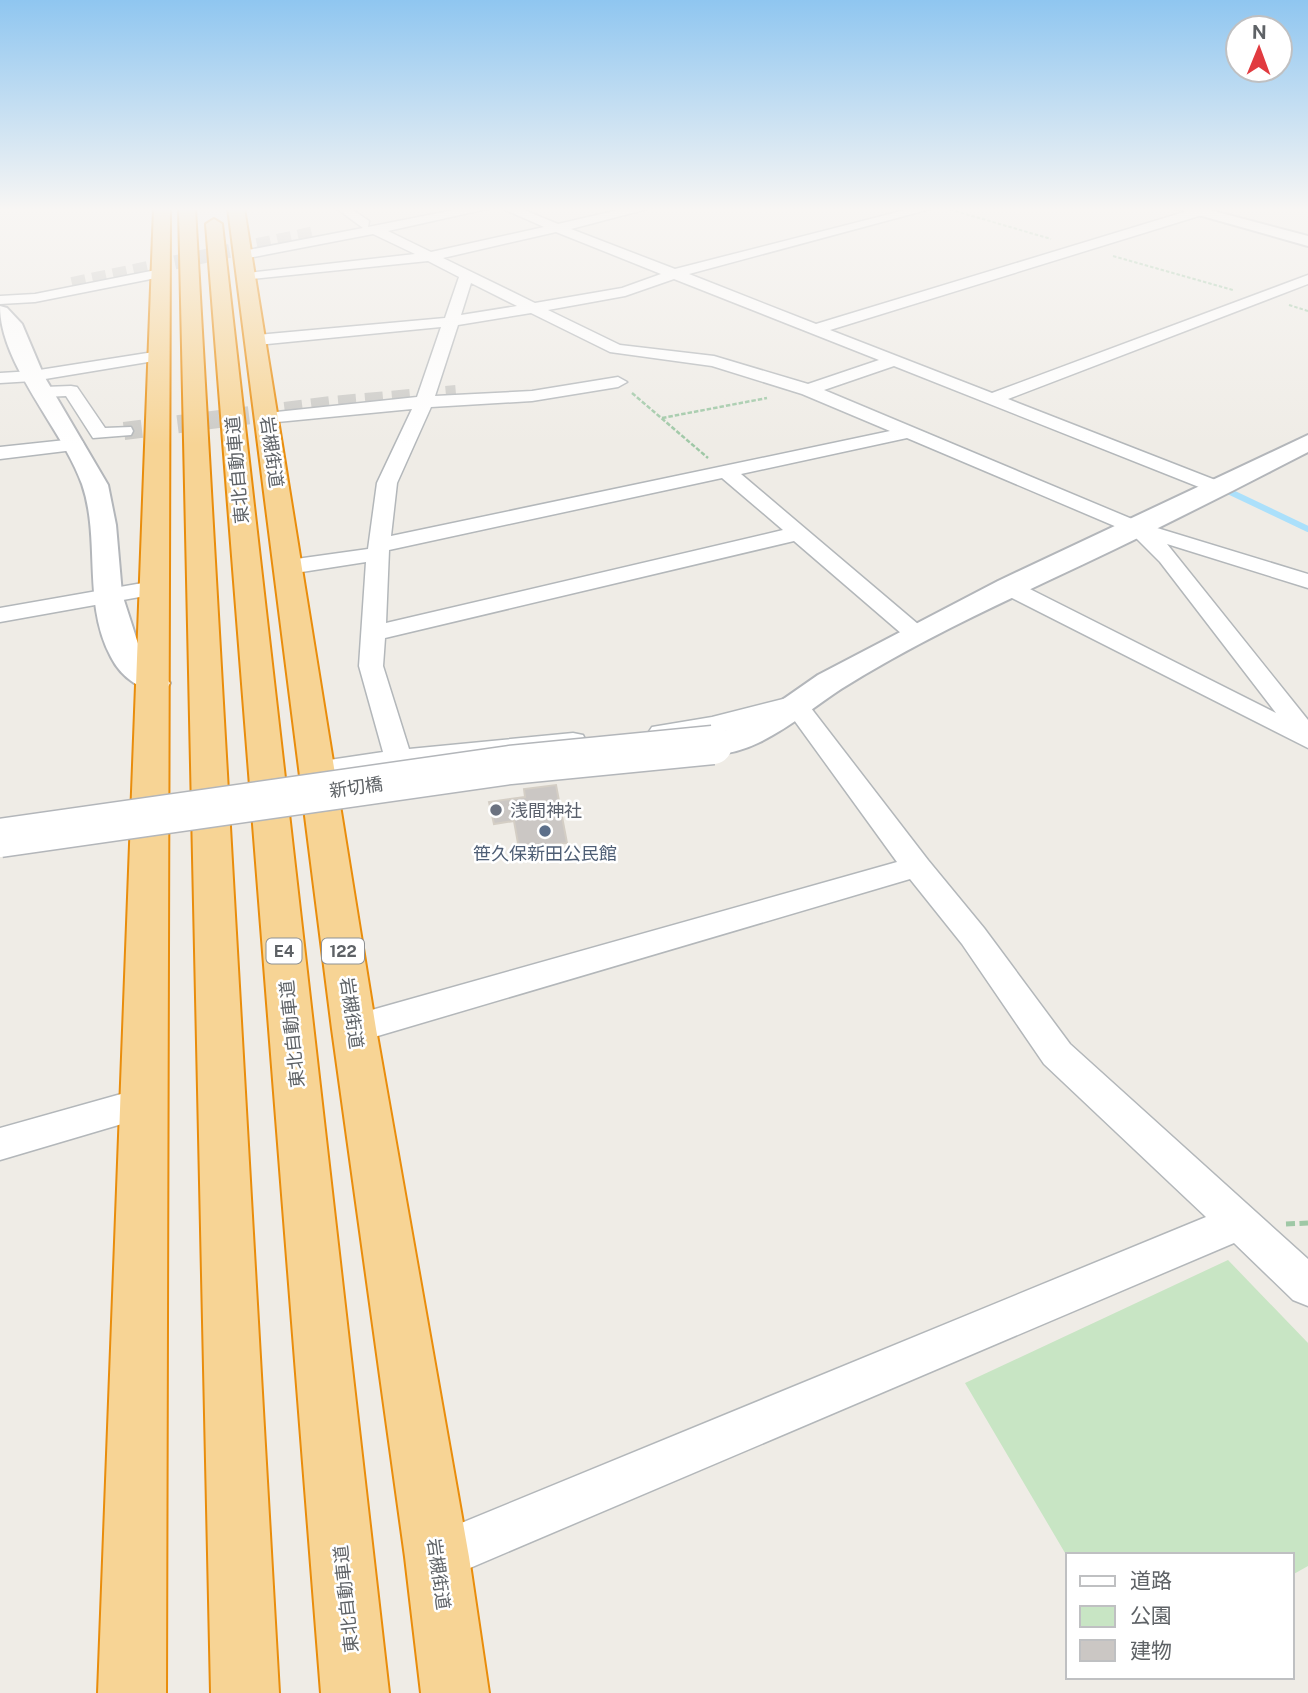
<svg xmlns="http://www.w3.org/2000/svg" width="1308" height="1693" font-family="'Public Sans','Noto Sans JP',sans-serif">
	<rect width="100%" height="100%" fill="#efece6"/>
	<!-- green -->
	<path fill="#c8e5c4" d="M 1228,1260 L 1308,1343 L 1308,1566 L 1292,1575 L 1292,1555 L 1068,1555 L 1068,1558 L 965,1383 Z"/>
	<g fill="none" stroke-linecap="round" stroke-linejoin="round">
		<!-- stream-far1 -->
		<path stroke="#abe0fb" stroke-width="4.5" d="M 1223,489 L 1229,492"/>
		<!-- stream -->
		<path stroke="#abe0fb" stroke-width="6" d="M 1226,490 L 1308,529"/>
	</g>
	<!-- building -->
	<path fill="#cbc7c4" stroke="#d4cec5" stroke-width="2" d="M 556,785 L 567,843 L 519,849 L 514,821 L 494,824 L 489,802 L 525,797 L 524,789 Z"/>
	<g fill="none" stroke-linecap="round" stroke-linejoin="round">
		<!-- street-tunnel-far1 -->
		<path stroke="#cbcac6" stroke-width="14" stroke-dasharray="14 7" stroke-linecap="butt" d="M 72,284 L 315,233"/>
		<!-- street-tunnel -->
		<path stroke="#cbcac6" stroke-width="18" stroke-dasharray="18 9" stroke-linecap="butt" d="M 124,431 L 331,405 L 456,394"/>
		<defs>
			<path id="street" d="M 336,208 L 350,208 L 369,221 L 368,227 L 464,208 L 491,208 L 388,231 L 431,252 L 544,227 L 501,208 L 519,208 L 558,224 L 627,208 L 651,208 L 571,229 L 675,269 L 913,208 L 934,208 L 689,274 L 816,324 L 1194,209 L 1202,209 L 1202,215 L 830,330 L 992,393 L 1308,275 L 1308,284 L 1008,399 L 1223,483 L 1226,487 L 1223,491 L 1209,491 L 894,366 L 824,390 L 1144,524 L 1308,574 L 1308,588 L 1167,544 L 1308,720 L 1308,748 L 1000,592 L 997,587 L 1000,582 L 1016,582 L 1276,713 L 1160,562 L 1131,533 L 907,438 L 741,474 L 925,630 L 929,635 L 925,640 L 909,640 L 794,541 L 385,638 L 383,666 L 409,749 L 573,733 L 583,735 L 586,741 L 583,747 L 479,756 L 319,778 L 309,775 L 305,769 L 309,763 L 383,752 L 359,666 L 366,562 L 289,574 L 278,567 L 289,560 L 368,549 L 377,483 L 412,409 L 267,423 L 258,418 L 267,413 L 417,397 L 441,327 L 257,345 L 249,340 L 257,335 L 445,318 L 459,277 L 428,261 L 242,280 L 240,277 L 247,273 L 415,254 L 373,234 L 243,259 L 236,255 L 243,251 L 363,228 ZM 556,232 L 661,274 L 622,288 L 535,303 L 443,258 ZM 674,279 L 879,360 L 808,384 L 714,356 L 620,345 L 548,310 L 625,296 ZM 471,283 L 517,306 L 461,315 ZM 531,313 L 610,352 L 712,366 L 802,394 L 890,431 L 391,536 L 397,483 L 431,407 L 532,401 L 618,387 L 627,382 L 618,377 L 532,391 L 435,396 L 458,325 ZM 722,478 L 783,530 L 386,623 L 389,550 Z
				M 161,269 L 166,270 L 166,276 L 35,302 L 0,304 L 0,296 L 35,294 Z
				M 160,351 L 168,356 L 166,359 L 33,381 L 0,383 L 0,373 L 33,371 Z
				M 71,386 L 77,387 L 105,428 L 131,427 L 133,431 L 131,435 L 93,438 L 66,396 L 44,397 L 35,392 L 44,387 Z
				M 75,439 L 82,441 L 84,445 L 82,449 L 0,459 L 0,447 Z
				M 154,581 L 162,583 L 165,588 L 162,593 L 0,622 L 0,608 Z
				M 795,696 L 804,699 L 928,860 L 984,928 L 1070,1044 L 1308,1259 L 1308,1306 L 1293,1300 L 1234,1243 L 437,1582 L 420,1574 L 412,1557 L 420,1540 L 1206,1217 L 1044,1064 L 962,944 L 910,879 L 354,1043 L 342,1039 L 337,1029 L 342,1019 L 354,1015 L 897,862 L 789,713 C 755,722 684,747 652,739 L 648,733 L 652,727 L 712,717 Z
				M 146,1087 L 159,1091 L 164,1102 L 159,1113 L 0,1160 L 0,1128 Z"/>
			<path id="secondary" d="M 1174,208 L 1202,208 L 1308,236 L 1308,246 Z
				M 0,306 L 7,308 L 22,324 L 44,376 L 108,485 L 116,525 L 122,594 L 141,653 L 170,683 L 166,690 C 144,695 121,677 111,657 C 82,603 101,539 82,484 C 62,428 0,365 0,306 Z
				M 1308,435 L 1308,452 C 1255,479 1201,507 1148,533 C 1045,584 938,628 841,689 C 804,713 748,764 701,752 L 696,745 L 701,738 L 749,723 L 818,675 L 998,581 Z"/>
			<path id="highway" d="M 154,208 L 170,208 L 166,1693 L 98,1693 Z
				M 179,208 L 195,208 L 279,1693 L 211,1693 Z
				M 228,208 L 244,208 L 376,1029 L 469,1557 L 489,1693 L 421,1693 L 405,1557 L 332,1029 Z
				M 214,219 L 222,224 L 389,1693 L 321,1693 L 206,224 Z"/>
		</defs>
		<!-- street casing -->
		<use href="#street" stroke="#b3b7ba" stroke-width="3"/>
		<!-- secondary casing -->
		<use href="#secondary" stroke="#b3b6ba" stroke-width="4"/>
		<!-- highway casing -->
		<use href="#highway" stroke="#e98d0c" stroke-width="4"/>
		<!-- path-far2 -->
		<path stroke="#9fc8a6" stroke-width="2" stroke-dasharray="3.5 2" stroke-linecap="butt" d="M 945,208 L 1051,239
			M 1113,256 L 1233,290
			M 1289,305 L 1308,311"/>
		<!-- path-far1 -->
		<path stroke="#9fc8a6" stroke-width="2.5" stroke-dasharray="4.5 2" stroke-linecap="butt" d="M 632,393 L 708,458
			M 662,418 L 767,398"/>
		<!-- path -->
		<path stroke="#9fc8a6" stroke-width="5" stroke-dasharray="9 4.5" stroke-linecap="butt" d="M 1286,1224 L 1308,1223"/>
		<!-- street -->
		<use href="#street" fill="#fff" fill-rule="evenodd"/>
		<!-- secondary -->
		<use href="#secondary" fill="#fff" fill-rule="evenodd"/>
		<!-- highway -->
		<use href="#highway" fill="#f7d495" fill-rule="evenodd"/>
		<defs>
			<path id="secondary-bridge" d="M 0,838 L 510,765 L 713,745"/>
		</defs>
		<!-- secondary-bridge casing -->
		<use href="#secondary-bridge" stroke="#b3b6ba" stroke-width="41" stroke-linecap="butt"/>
		<!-- secondary-bridge -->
		<use href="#secondary-bridge" stroke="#fff" stroke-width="38"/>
	</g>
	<!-- sky -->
	<linearGradient id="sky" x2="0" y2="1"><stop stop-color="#8fc6f0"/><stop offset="0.47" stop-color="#f8f6f4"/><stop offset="1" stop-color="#f8f6f4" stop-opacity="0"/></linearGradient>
	<rect width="1308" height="445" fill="url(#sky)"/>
	<!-- markers -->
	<circle fill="#6b7280" stroke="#fff" stroke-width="2.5" cx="496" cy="810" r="7"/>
	<circle fill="#5c6f8a" stroke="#fff" stroke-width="2.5" cx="545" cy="831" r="7"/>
	<g text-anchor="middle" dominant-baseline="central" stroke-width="5" stroke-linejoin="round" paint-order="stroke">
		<!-- shield labels -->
		<g fill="#fff" stroke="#8e9194" stroke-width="2">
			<rect x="266.5" y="938.5" width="35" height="25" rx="5"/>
			<rect x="322" y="938.5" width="42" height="25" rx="5"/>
		</g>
		<g font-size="16" font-weight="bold" fill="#5e6266">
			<text x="284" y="951">E4</text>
			<text x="343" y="951">122</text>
		</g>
		<!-- street labels -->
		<g font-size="18" fill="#5e6266" stroke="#fff">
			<text transform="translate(272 452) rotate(82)">岩槻街道</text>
			<text transform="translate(237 470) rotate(-95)">東北自動車道</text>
			<text transform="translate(356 787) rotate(-8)">新切橋</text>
			<text transform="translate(352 1013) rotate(82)">岩槻街道</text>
			<text transform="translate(292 1034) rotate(-96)">東北自動車道</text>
			<text transform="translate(439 1574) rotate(82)">岩槻街道</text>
			<text transform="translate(346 1599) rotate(-96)">東北自動車道</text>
		</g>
		<!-- worship labels -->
		<g font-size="18" fill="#5b616d" stroke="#fff" text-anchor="start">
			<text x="510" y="810">浅間神社</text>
		</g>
		<!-- service labels -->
		<g font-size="18" fill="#4e5e75" stroke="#fff">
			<text x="545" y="853">笹久保新田公民館</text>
		</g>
	</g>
	<!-- legend -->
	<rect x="1066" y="1553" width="228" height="126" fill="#ffffff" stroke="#bfc0c2" stroke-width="2"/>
	<rect x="1080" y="1576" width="35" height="10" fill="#ffffff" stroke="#bfc0c2" stroke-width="2"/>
	<text x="1130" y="1588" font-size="21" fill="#5e6266">道路</text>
	<rect x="1080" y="1606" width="35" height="21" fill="#c8e5c4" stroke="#bfc0c2" stroke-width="2"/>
	<text x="1130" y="1623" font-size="21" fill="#5e6266">公園</text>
	<rect x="1080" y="1640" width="35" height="21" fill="#cbc7c4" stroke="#bfc0c2" stroke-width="2"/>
	<text x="1130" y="1658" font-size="21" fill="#5e6266">建物</text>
	<!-- north arrow -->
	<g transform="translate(1259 49) rotate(1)"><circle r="33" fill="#ffffff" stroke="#bfc0c2" stroke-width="2"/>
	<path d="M0-5L12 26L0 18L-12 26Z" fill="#e13b40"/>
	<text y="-10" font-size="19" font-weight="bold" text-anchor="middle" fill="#5e6266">N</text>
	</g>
</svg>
